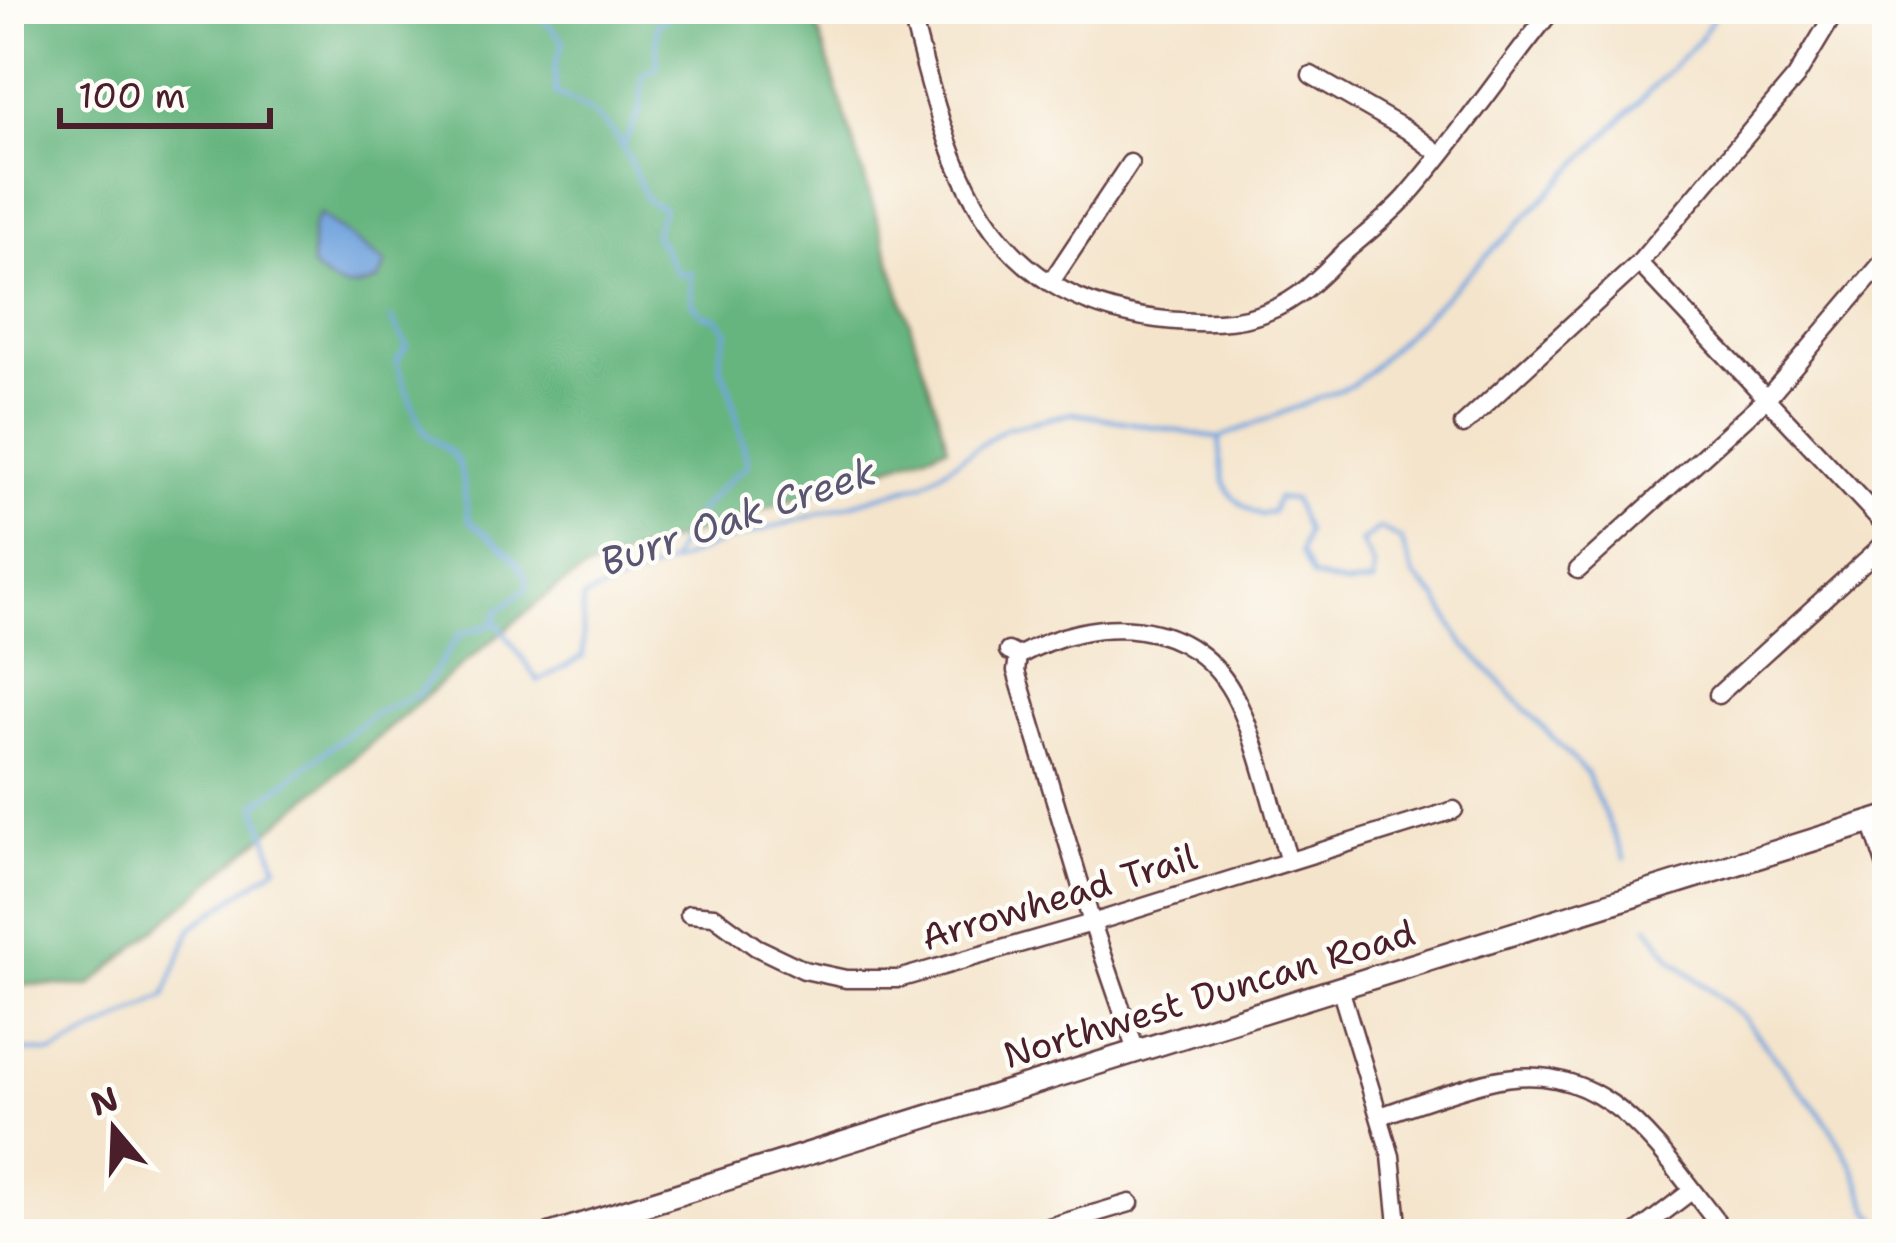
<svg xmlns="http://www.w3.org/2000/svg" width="1896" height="1243" font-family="'Shantell Sans',sans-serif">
	<rect width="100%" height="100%" fill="#fdfcf7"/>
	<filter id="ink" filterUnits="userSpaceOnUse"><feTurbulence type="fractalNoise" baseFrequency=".00833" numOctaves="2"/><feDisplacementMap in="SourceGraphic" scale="24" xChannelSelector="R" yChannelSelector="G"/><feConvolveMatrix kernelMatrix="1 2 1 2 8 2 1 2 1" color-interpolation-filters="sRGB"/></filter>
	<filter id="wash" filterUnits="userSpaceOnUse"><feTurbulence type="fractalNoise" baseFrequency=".004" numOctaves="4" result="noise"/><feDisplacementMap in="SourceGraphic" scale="48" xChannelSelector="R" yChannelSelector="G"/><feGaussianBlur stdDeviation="2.7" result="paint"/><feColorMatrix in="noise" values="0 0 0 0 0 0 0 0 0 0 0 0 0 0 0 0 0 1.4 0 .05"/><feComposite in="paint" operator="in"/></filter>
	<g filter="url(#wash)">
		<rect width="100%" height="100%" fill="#f4e4cb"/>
		<!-- forest -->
		<path fill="#66b57f" stroke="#586a55" stroke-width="3" d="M 9,9 L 812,9 L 948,446 L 586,570 L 555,589 L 462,665 L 90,986 L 9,984 Z"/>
		<!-- water -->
		<path fill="#73a5de" stroke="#5e6284" stroke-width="3" d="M 319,214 L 386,263 L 379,280 C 349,293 335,289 312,267 L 312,228 Z"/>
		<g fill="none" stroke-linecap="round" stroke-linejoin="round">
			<!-- stream -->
			<path stroke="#73a5de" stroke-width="4.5" d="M 533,9 L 564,41 L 555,65 L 556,94 C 614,119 624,143 646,200 L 663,208 L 654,233 L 678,274 L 690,272 L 692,302 L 703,316 L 716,317 L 728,331 C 720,349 715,366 728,382 L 748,465 C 711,492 690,519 671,560
				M 623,145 L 640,111 L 643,73 L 657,68 L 657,24 L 671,14 L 672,9
				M 391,319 L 407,346 L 396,362 C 400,374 419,425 425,432 C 435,445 453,448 459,465 C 465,482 465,504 469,521 C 490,538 525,559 528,587 L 497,612 L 493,625
				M 1219,438 C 1223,480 1220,497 1261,515 L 1272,512 L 1277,498 L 1293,500 L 1306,531 L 1300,553 L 1313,577 L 1346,585 L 1373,583 L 1374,566 L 1361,542 L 1380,528 L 1401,540 L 1414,576 L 1437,598 L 1462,642 L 1586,773 L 1625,859
				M 1219,438 L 1355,384 L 1512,231 L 1699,40 L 1718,9
				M 1648,926 L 1674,961 L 1744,1018 L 1827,1122 L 1853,1166 L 1870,1209 L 1881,1223 L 1887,1223
				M 9,1049 L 53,1053 L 165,996 L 191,928 L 277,867 L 256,805 L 375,713 L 419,694 L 460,634 L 498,623 L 538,681 L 583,657 L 583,598 L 723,542 L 924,483 L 1006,428 L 1073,413 L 1219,438"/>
		</g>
	</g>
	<g filter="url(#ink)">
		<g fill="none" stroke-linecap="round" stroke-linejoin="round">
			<defs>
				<path id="minor" d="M 910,9 C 949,160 978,295 1157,319 C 1208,325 1255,326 1298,295 C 1315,283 1330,266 1345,252 C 1366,234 1388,217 1406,197 C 1459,137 1503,70 1553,9
					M 1311,75 L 1407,130 L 1441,155
					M 1639,263 L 1887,527
					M 1051,282 L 1130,163
					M 1463,425 L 1639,263 L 1796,77 L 1837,9
					M 1578,570 L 1767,398 L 1887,257
					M 1008,651 L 1018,656 L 1016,671 L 1092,923 L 1136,1051
					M 1018,656 C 1093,614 1195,613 1237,701 C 1260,748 1272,810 1289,861
					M 1718,695 L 1887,541
					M 1871,822 L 1887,870
					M 689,914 L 714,916 L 756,947 L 804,970 L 846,979 L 898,979 L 1092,923 L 1454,810
					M 1340,988 L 1391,1156 L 1399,1234
					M 1380,1116 C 1415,1104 1451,1091 1486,1082 C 1607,1051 1661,1153 1726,1234
					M 634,1210 L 642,1234
					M 1025,1234 L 1130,1203
					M 1635,1234 L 1690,1192"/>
				<path id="tertiary" d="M 551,1234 L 1887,817"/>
			</defs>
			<!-- minor casing -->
			<use href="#minor" stroke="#643d43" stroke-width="21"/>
			<!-- tertiary casing -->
			<use href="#tertiary" stroke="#643d43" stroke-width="26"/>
			<!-- minor -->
			<use href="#minor" stroke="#fff" stroke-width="16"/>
			<!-- tertiary -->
			<use href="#tertiary" stroke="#fff" stroke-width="21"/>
		</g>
	</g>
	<g text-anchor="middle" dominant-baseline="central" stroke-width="9" stroke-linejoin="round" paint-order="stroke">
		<!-- street labels -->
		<g font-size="36" fill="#4a1f2b" stroke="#fdfcf7">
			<text transform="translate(1059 897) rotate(-17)">Arrowhead Trail</text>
			<text transform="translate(1209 994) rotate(-17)">Northwest Duncan Road</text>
		</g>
		<!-- water labels -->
		<g font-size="39" font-style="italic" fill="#5a5573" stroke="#fdfcf7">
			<text transform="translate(738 516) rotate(-19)">Burr Oak Creek</text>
		</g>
	</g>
	<!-- margin -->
	<rect width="1896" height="1243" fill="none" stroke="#fdfcf7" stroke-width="48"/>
	<!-- north arrow -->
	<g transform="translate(114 1129) rotate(341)" stroke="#fdfcf7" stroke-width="9" paint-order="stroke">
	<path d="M0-9L21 45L0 30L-21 45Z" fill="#4a1f2b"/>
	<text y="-18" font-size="33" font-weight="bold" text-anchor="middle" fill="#4a1f2b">N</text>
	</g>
	<!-- scale -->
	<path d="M60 108v18h210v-18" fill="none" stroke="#4a1f2b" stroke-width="6"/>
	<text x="78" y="108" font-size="36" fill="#4a1f2b" stroke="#fdfcf7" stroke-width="9" paint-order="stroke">100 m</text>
</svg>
